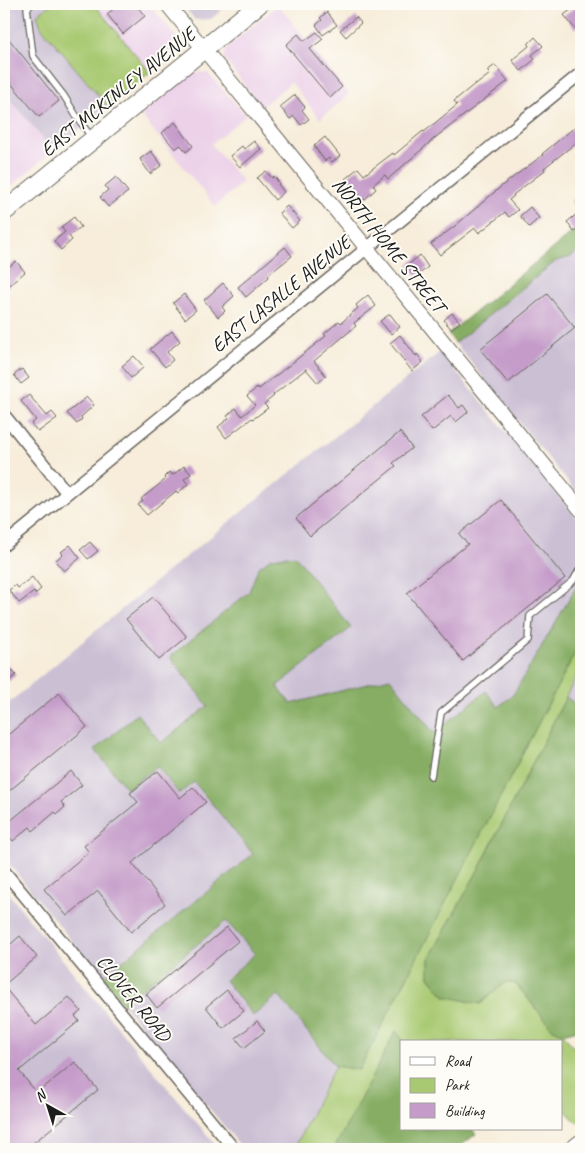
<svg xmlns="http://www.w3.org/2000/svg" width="585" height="1153" font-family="Caveat,sans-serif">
	<rect width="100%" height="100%" fill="#fdfcf7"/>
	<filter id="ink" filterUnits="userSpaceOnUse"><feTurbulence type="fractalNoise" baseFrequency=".02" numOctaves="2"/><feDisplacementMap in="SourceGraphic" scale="10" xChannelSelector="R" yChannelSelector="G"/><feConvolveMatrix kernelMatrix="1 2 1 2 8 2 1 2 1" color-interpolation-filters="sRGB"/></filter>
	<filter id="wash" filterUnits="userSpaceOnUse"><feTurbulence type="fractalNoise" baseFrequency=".0096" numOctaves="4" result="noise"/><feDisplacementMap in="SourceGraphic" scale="20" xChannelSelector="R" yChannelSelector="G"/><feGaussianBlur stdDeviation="1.12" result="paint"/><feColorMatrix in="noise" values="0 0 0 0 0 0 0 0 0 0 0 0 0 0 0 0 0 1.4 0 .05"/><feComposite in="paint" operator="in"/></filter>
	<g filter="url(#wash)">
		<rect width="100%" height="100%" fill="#f7edda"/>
		<!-- built -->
		<path fill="#ecd1e9" d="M 94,4 L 149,4 L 178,39 L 178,50 L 150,72 Z
			M 278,5 L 349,94 L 320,119 L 291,82 L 261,107 L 224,58 L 228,46 Z
			M 193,72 L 208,73 L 246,115 L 211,144 L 243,182 L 215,206 L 141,115 Z
			M 4,92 L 53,151 L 4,192 Z"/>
		<!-- industrial -->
		<path fill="#cbbfd4" d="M 12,4 L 51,4 L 37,15 L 41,27 L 108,107 L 53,151 L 4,92 L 4,11 Z
			M 182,4 L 229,4 L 211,19 L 195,20 Z
			M 581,248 L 581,498 L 455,343 L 556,261 L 571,257 Z
			M 440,352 L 581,523 L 581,579 L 513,695 L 498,707 L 486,691 L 434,734 L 390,678 L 291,704 L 276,686 L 258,568 L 249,592 L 170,656 L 209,706 L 161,744 L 157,766 L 194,781 L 253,854 L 102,978 L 4,858 L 4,707 L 151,585 Z
			M 581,667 L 581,708 L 566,697 Z
			M 4,888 L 155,1073 L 219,1149 L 4,1149 Z
			M 226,921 L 255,954 L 225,979 L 278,995 L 335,1066 L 294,1149 L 243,1149 L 123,1004 Z"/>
		<!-- green -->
		<path fill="#a8c971" stroke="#627246" d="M 51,4 L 94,4 L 150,72 L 108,107 L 41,27 L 37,15 Z
			M 581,641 L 581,667 L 481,865 L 429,959 L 429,977 L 445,996 L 480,1004 L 506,982 L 516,984 L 552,1028 L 563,1034 L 581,1056 L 581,1121 L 578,1124 L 561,1106 L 561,1042 L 404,1042 L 396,1031 L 334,1149 L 294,1149 L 335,1066 L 359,1069 Z"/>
		<!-- forest -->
		<path fill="#86ad63" stroke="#516440" d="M 581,194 L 581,216 L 572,201 Z
			M 581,225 L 581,248 L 571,257 L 556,261 L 455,343 L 448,334 Z
			M 295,555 L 351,628 L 277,686 L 291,704 L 390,678 L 434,733 L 486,691 L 498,707 L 513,695 L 581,579 L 581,641 L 359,1070 L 335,1066 L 278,995 L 253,1016 L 225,980 L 255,954 L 226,921 L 123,1004 L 102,978 L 253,854 L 194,782 L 179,794 L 157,766 L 127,789 L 95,750 L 137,714 L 161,743 L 208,706 L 170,657 L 249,592 L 258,568 L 271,558 Z
			M 566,697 L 581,708 L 581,1027 L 578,1030 L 563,1034 L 552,1028 L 516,984 L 506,982 L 480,1004 L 445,996 L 429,977 L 429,959 L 481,865 Z
			M 396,1031 L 404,1042 L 401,1042 L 401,1129 L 472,1129 L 476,1134 L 457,1149 L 334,1149 Z"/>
		<g id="blocks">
			<!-- building -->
			<path fill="#c49bc9" d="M 120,4 L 135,4 L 145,16 L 123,34 L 107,14 Z
				M 576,6 L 578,9 L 581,6 L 581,24 L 575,29 L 564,15 Z
				M 327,12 L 337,25 L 323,35 L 316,25 L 322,20 L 320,18 Z
				M 356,17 L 361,23 L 346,37 L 340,30 Z
				M 317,32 L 323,39 L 310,49 L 342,87 L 330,98 L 286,45 L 298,34 L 304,41 Z
				M 4,33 L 59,101 L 39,117 L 4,75 Z
				M 535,37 L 543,46 L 532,55 L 535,59 L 521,71 L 512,60 L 529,46 L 528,44 Z
				M 495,65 L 508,81 L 436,137 L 388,179 L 385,175 L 373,185 L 376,189 L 364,200 L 345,179 L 358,168 L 364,175 L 393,153 L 394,155 L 423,131 L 424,132 L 457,105 L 454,101 L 476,83 L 477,84 L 490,74 L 487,71 Z
				M 295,95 L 305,107 L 302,110 L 309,119 L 301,125 L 294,116 L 290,119 L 280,107 Z
				M 175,122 L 193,146 L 186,152 L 181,145 L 175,149 L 162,133 Z
				M 581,122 L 581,139 L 544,168 L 545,170 L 513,195 L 514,196 L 509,200 L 518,210 L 509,217 L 505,212 L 479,233 L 475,228 L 440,255 L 431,244 L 455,226 L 504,184 L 543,155 L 542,154 Z
				M 325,137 L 340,156 L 332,162 L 329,158 L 325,161 L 314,146 Z
				M 254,141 L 261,149 L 240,167 L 230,156 L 242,146 L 244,149 Z
				M 151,151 L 162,165 L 150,174 L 140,159 Z
				M 266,171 L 272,178 L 274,176 L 279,183 L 278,184 L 284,192 L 275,200 L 257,178 Z
				M 116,177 L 128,192 L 108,207 L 100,197 L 108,190 L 105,186 Z
				M 287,206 L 300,221 L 292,228 L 279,213 Z
				M 530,207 L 539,218 L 529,227 L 520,216 Z
				M 577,214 L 581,220 L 581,227 L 574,232 L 567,222 Z
				M 74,217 L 81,227 L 69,236 L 72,240 L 61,250 L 54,241 L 65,232 L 61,227 Z
				M 285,247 L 292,256 L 268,275 L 269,277 L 246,297 L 238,287 Z
				M 420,255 L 428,267 L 417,276 L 408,265 Z
				M 16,261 L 25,272 L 4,290 L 4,271 Z
				M 223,283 L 234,296 L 222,307 L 225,311 L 218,317 L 204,300 Z
				M 184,294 L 196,310 L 185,319 L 173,303 Z
				M 547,294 L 575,328 L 508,383 L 480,349 Z
				M 368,295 L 376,306 L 354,323 L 356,326 L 314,361 L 326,376 L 318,383 L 306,369 L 273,395 L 274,396 L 264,404 L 268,408 L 253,419 L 252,418 L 226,438 L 218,427 L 229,418 L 227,416 L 236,408 L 242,416 L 255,405 L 247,396 L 258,387 L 259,389 L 326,336 L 324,334 L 339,321 L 341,323 L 358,308 L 356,305 Z
				M 452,313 L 460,322 L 451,329 L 444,320 Z
				M 390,314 L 400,327 L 391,334 L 380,321 Z
				M 172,331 L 180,341 L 167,352 L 173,360 L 165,367 L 150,349 Z
				M 400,335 L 416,356 L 417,354 L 423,362 L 412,371 L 390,343 Z
				M 134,356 L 144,367 L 131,378 L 122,366 Z
				M 22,369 L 29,378 L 21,384 L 14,375 Z
				M 29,395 L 47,416 L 52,412 L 57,418 L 38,432 L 31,424 L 36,420 L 21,401 Z
				M 448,395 L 459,408 L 463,405 L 468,412 L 456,422 L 451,416 L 432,431 L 421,417 Z
				M 87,397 L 94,405 L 81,417 L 82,419 L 77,424 L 67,413 Z
				M 400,432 L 412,448 L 393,463 L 396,466 L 310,536 L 296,518 Z
				M 184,466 L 191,474 L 184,479 L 188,484 L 178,493 L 176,491 L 147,515 L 138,505 L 143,501 L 141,499 L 166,479 L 164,477 L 169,472 L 173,475 Z
				M 501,500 L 565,578 L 463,661 L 407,593 L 468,544 L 459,534 Z
				M 90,542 L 98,551 L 88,559 L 80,550 Z
				M 70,545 L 80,558 L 64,571 L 55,561 L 63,554 L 61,552 Z
				M 32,577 L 41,589 L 35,594 L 34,592 L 19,603 L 9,590 L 16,585 L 18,588 Z
				M 153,597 L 187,637 L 159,660 L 126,619 Z
				M 4,660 L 16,675 L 4,685 Z
				M 59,693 L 87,727 L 4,795 L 4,738 Z
				M 71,771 L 82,785 L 61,802 L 65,807 L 57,814 L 55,812 L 33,831 L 30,827 L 13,841 L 4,830 L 4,826 Z
				M 158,771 L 180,798 L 193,787 L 206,802 L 132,863 L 165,904 L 131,932 L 98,891 L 67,916 L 44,889 L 89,852 L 84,846 L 138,802 L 130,793 Z
				M 227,927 L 238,941 L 157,1008 L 146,994 Z
				M 20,936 L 37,957 L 4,985 L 4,950 Z
				M 4,987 L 36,1025 L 69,997 L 81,1011 L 75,1016 L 79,1021 L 19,1071 L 37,1093 L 75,1062 L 98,1090 L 26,1149 L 4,1149 L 4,1051 L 8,1048 L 4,1042 Z
				M 227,990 L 244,1011 L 223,1028 L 206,1007 Z
				M 257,1021 L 265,1031 L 244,1048 L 236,1038 Z"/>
		</g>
	</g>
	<g filter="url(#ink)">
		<use href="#blocks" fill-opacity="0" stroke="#69655e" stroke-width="1"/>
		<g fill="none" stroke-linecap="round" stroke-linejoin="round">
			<defs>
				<path id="service" d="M 32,4 L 27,8 L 33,56 L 64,96 L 77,117 L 92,138
					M 431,776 L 441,713 L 528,640 L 530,616 L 573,581 L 581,567"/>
				<path id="minor" d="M 4,415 L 67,493
					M 4,545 L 581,73
					M 4,871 L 234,1149"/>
				<path id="tertiary" d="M 167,4 L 581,510
					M 571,1149 L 581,1141"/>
				<path id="primary" d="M 4,212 L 259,4"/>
			</defs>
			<!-- service casing -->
			<use href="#service" stroke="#69655e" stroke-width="8"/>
			<!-- minor casing -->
			<use href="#minor" stroke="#69655e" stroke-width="14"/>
			<!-- tertiary casing -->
			<use href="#tertiary" stroke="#69655e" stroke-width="16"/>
			<!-- primary casing -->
			<use href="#primary" stroke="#69655e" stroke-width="20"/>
			<!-- service -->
			<use href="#service" stroke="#fff" stroke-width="5.5"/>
			<!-- minor -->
			<use href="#minor" stroke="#fff" stroke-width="11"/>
			<!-- tertiary -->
			<use href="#tertiary" stroke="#fff" stroke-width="14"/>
			<!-- primary -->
			<use href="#primary" stroke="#fff" stroke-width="18"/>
		</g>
	</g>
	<g text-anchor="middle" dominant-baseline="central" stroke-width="4" stroke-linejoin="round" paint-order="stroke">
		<!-- street labels -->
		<g font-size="20" fill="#1c1c1c" stroke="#fdfcf7">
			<text transform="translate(118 92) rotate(-39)">EAST MCKINLEY AVENUE</text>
			<text transform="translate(389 245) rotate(51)">NORTH HOME STREET</text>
			<text transform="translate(281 294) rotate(-39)">EAST LASALLE AVENUE</text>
			<text transform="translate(134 998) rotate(51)">CLOVER ROAD</text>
		</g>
	</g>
	<!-- margin -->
	<rect width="585" height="1153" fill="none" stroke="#fdfcf7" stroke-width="20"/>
	<!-- legend -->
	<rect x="400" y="1040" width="162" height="90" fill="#fdfcf7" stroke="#a3a29f"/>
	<rect x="410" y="1057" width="25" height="8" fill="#ffffff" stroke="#a3a29f"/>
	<text x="445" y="1066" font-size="15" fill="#1c1c1c">Road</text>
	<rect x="410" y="1078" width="25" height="15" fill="#a8c971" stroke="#a3a29f"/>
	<text x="445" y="1090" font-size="15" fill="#1c1c1c">Park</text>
	<rect x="410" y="1103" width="25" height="15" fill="#c49bc9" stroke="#a3a29f"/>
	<text x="445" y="1116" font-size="15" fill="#1c1c1c">Building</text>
	<!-- north arrow -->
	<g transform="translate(48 1106) rotate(321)" stroke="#fdfcf7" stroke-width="4" paint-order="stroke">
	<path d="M0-4L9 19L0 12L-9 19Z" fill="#1c1c1c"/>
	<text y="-8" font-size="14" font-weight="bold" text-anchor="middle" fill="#1c1c1c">N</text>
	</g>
</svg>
